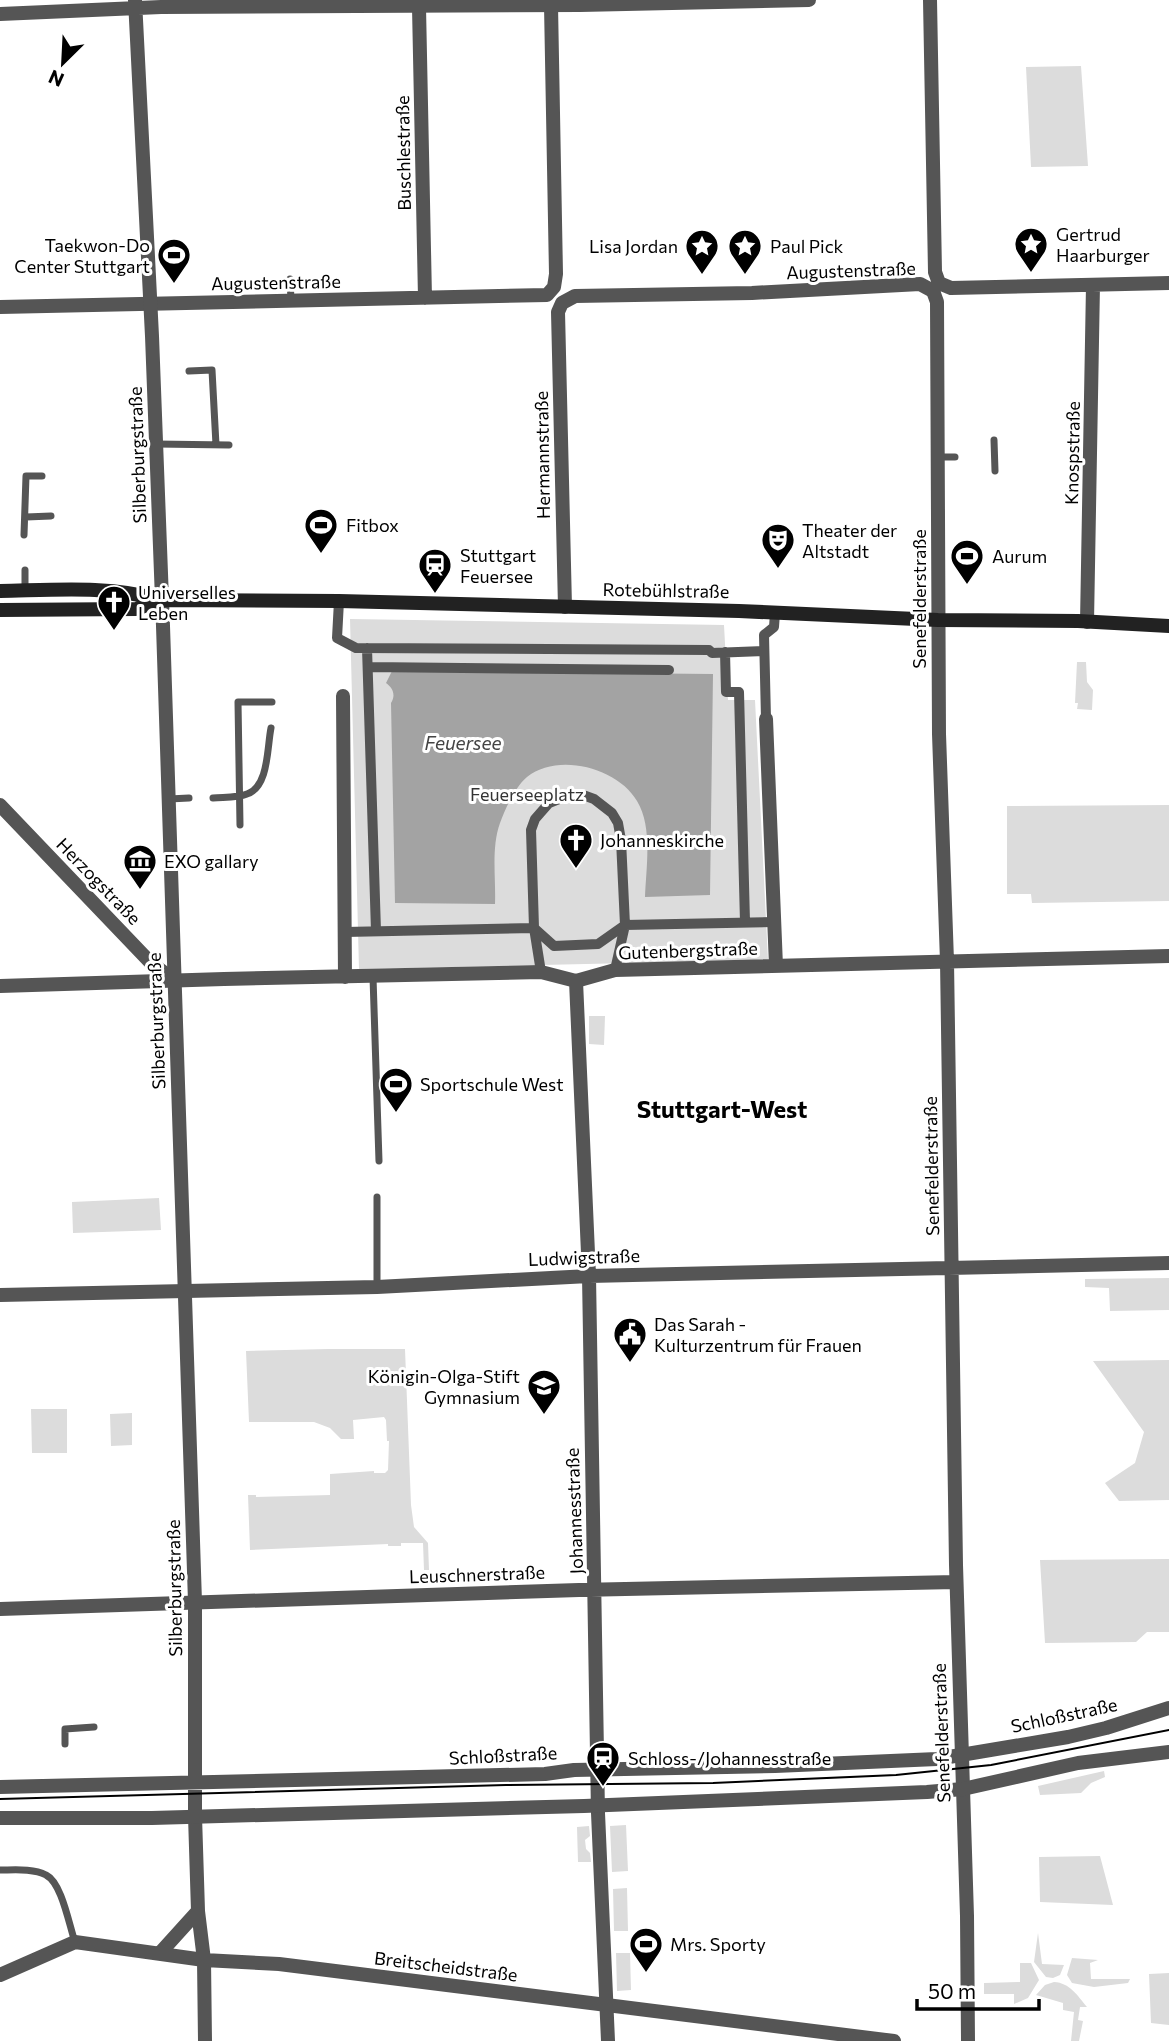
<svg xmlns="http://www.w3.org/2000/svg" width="1169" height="2041" font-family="Commissioner,sans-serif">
	<rect width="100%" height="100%" fill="#fff"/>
	<!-- green -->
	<path fill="#dcdcdc" d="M 1081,66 L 1088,166 L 1031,167 L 1026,67 Z
		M 350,619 L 724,625 L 728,700 L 755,700 L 768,960 L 359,969 Z
		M 1077,662 L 1086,662 L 1087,682 L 1093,690 L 1092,710 L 1077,709 L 1078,703 L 1075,703 Z
		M 1169,805 L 1169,901 L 1032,903 L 1031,894 L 1007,894 L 1007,806 Z
		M 589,1016 L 605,1016 L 604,1045 L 589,1044 Z
		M 159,1198 L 161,1230 L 73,1233 L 72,1202 Z
		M 1169,1278 L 1169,1310 L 1110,1311 L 1109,1288 L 1085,1287 L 1085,1279 Z
		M 328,1349 L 405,1349 L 411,1505 L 414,1527 L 428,1543 L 429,1570 L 424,1570 L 423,1543 L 401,1543 L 401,1546 L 388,1546 L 388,1544 L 250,1550 L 248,1495 L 256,1495 L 256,1497 L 330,1495 L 330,1474 L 374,1471 L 374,1473 L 385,1473 L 388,1470 L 389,1441 L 387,1441 L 386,1420 L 384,1417 L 353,1420 L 354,1439 L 341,1439 L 330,1428 L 314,1422 L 249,1422 L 246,1351 Z
		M 1169,1360 L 1169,1500 L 1119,1501 L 1105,1483 L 1135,1463 L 1144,1432 L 1093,1361 Z
		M 31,1409 L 67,1409 L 67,1453 L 32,1453 Z
		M 132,1413 L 132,1445 L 111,1446 L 110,1414 Z
		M 1169,1559 L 1169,1632 L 1147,1632 L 1136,1642 L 1045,1643 L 1040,1560 Z
		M 1104,1771 L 1105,1777 L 1091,1783 L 1081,1793 L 1040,1795 L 1038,1786 Z
		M 626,1825 L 628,1871 L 612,1872 L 610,1826 Z
		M 589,1826 L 590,1836 L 585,1840 L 586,1849 L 590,1853 L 591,1862 L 578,1862 L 577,1827 Z
		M 1100,1856 L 1113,1905 L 1040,1902 L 1039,1857 Z
		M 627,1888 L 628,1931 L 614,1931 L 613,1889 Z
		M 1038,1933 L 1042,1964 L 1064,1965 L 1060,1975 L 1053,1978 L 1046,1977 L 1034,1962 Z
		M 616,1953 L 630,1953 L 631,1990 L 617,1991 Z
		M 1072,1958 L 1098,1960 L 1090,1963 L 1091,1979 L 1130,1979 L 1128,1983 L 1094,1987 L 1072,1983 L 1067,1975 Z
		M 1020,1963 L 1031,1963 L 1039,1980 L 1028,1998 L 1014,2004 L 1014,1994 L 984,1994 L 984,1983 L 1020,1982 Z
		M 1169,1973 L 1169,2025 L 1151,2023 L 1149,1974 Z
		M 1054,1982 C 1070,1983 1077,1995 1087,2007 L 1080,2007 L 1078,2020 L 1083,2021 L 1079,2041 L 1071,2041 L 1074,2012 L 1063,2010 L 1063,2003 L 1036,1995 L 1045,1985 Z"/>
	<!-- water -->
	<path fill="#a3a3a3" d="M 392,671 L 713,674 L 710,895 L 645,897 C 646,868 653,827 637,801 C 618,768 558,752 527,777 C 515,787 505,809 500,823 C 491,848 496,878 495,904 L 395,903 L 391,703 C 396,695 393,688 386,683 Z"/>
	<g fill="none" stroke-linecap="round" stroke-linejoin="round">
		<!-- service -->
		<path stroke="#555" stroke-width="7" d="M 290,279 L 291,300
			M 189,371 L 212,370 L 216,445
			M 994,440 L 995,471
			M 156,444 L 229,445
			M 938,457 L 955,457
			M 26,517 L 51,516
			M 24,535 L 26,476 L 42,476
			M 25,590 L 25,570
			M 213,798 C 224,797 237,798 247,794 C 269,787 267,747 271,728
			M 169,799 L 189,798
			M 240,825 L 238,702 L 272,702
			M 373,977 L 379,1161
			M 377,1197 L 377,1287
			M 65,1744 L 65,1729 L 94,1727
			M 0,1870 C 13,1870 33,1868 46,1875 C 62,1883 69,1925 75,1942"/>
		<!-- pedestrian -->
		<path stroke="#555" stroke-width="10" d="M 339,601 L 337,638 L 356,648 L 709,650 L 712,653 L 764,651
			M 367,648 L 376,931
			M 725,652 L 726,692 L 739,692 L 745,922
			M 368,667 L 669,670
			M 766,719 L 764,635 L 774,627 L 775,613
			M 345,932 L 534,928 L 554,946 L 598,944 L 625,925 L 774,922
			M 541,972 L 534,928 L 531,830 L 535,819 L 549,803 L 569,795 L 583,795 L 594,799 L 612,813 L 618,823 L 621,840 L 625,925 L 615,970"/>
		<!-- minor -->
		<path stroke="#555" stroke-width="14" d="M 930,0 L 935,272 L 939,283 L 951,288 L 1169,283
			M 419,7 L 425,298
			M 0,307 L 547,295 L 554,287 L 556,274 L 551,5
			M 565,607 L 558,312 L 562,303 L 575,296 L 752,293 L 920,284 L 933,291 L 937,302 L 939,734 L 947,961 L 956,1565 L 967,1916 L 968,2041
			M 1087,622 L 1093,285
			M 343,696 L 345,977
			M 766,719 L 776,966
			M 0,805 L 150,962 L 174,980
			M 576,981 L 589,1276 L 598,1813 L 608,2041
			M 0,986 L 224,979 L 541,972 L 576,981 L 615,970 L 1169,956
			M 0,1295 L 377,1287 L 589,1276 L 1169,1263
			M 0,1609 L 579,1590 L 956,1582
			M 195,1816 L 198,1911 L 204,1960 L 205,2041
			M 160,1953 L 198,1911
			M 0,1975 L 75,1942 L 204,1960 L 279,1964 L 894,2041"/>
		<!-- tertiary -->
		<path stroke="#555" stroke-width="14" d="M 135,0 L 152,336 L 163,626 L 195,1602 L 195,1816
			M 0,14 L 161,7 L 580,5 L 809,0
			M 0,1787 L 545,1774 L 574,1770 L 775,1766 L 937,1759 L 1068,1737 L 1106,1728 L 1169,1708
			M 0,1818 L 152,1818 L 584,1806 L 927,1792 L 963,1789 L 1078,1763 L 1169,1752"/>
		<!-- secondary -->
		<path stroke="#222" stroke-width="14" d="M 0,591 C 54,590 109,585 162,600 L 339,601 L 739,611 L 938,620 L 1078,621 L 1169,626
			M 0,610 L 136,609 L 162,600"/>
		<!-- tram -->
		<path stroke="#000" stroke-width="2" d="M 0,1799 L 506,1785 L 713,1783 L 896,1775 L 991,1765 L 1169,1730"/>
	</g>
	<!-- icons -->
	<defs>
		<symbol id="sight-pin" viewBox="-11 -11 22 30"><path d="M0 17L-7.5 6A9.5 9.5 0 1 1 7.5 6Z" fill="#000" stroke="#fff"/><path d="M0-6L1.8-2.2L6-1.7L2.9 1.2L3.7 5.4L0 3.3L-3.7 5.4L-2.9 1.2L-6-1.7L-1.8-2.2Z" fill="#fff"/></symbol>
		<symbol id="stadium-pin" viewBox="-11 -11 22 30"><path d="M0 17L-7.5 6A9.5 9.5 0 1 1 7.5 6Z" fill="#000" stroke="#fff"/><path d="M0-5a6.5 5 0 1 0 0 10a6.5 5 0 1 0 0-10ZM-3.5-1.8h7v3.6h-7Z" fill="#fff"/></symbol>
		<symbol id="theatre-pin" viewBox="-11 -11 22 30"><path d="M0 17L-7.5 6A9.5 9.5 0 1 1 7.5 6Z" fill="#000" stroke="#fff"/><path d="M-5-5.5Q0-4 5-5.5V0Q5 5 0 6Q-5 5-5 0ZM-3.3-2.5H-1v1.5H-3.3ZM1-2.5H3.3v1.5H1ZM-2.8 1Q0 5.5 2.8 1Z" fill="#fff"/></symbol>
		<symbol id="station-pin" viewBox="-11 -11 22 30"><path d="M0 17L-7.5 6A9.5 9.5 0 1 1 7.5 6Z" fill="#000" stroke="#fff"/><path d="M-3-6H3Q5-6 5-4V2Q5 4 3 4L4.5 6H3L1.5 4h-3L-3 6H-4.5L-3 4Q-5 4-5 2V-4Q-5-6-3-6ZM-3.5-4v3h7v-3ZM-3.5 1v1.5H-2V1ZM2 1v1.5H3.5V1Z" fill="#fff"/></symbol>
		<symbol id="church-pin" viewBox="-11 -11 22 30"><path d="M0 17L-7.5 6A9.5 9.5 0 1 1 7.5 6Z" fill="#000" stroke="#fff"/><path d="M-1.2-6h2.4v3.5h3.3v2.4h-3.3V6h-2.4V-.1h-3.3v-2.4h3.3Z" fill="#fff"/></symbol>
		<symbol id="museum-pin" viewBox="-11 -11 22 30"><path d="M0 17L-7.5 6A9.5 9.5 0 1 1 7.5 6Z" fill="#000" stroke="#fff"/><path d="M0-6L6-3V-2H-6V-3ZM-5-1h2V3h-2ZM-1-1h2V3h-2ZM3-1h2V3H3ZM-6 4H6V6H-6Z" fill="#fff"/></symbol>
		<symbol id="civic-pin" viewBox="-11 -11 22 30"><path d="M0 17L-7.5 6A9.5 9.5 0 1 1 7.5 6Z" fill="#000" stroke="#fff"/><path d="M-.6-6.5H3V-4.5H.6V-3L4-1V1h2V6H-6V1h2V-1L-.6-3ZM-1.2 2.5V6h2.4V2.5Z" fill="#fff"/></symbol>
		<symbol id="school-pin" viewBox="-11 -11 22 30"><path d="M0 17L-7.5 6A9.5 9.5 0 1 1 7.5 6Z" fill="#000" stroke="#fff"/><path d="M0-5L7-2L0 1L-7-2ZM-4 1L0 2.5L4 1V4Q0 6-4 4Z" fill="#fff"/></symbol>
	</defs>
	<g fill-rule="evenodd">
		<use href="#sight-pin" x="1012" y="225" width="38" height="52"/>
		<use href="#sight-pin" x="683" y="227" width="38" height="52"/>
		<use href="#sight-pin" x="726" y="227" width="38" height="52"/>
		<use href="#stadium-pin" x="155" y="236" width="38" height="52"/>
		<use href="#stadium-pin" x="302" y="506" width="38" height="52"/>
		<use href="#theatre-pin" x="759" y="521" width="38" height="52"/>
		<use href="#stadium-pin" x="948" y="537" width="38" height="52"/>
		<use href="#station-pin" x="416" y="546" width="38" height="52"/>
		<use href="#church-pin" x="95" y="583" width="38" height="52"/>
		<use href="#church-pin" x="557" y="821" width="38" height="52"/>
		<use href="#museum-pin" x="121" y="842" width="38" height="52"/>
		<use href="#stadium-pin" x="377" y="1065" width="38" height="52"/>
		<use href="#civic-pin" x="611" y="1315" width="38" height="52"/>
		<use href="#school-pin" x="525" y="1367" width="38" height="52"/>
		<use href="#station-pin" x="584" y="1739" width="38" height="52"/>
		<use href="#stadium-pin" x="627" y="1925" width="38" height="52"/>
	</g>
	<g text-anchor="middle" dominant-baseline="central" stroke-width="6" stroke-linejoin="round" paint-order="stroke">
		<!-- street labels -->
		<g font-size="18" fill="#000" stroke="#fff">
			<text transform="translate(403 153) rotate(-91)">Buschlestraße</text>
			<text transform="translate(851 270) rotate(-2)">Augustenstraße</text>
			<text transform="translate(276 282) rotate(-1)">Augustenstraße</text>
			<text transform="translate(1072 453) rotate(-89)">Knospstraße</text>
			<text transform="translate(137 455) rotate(-92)">Silberburgstraße</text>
			<text transform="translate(542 455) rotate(-91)">Hermannstraße</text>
			<text transform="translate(666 590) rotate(1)">Rotebühlstraße</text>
			<text transform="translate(919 599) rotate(-90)">Senefelderstraße</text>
			<text transform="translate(99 881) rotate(46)">Herzogstraße</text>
			<text transform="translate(688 950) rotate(-2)">Gutenbergstraße</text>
			<text transform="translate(156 1021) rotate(-92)">Silberburgstraße</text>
			<text transform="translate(931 1166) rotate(-91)">Senefelderstraße</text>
			<text transform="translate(584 1257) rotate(-2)">Ludwigstraße</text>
			<text transform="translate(574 1511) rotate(-92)">Johannesstraße</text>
			<text transform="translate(477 1574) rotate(-2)">Leuschnerstraße</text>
			<text transform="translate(174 1588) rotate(-91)">Silberburgstraße</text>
			<text transform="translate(1064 1715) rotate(-12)">Schloßstraße</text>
			<text transform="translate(941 1733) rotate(-92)">Senefelderstraße</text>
			<text transform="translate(503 1755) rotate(-3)">Schloßstraße</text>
			<text transform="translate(446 1966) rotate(7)">Breitscheidstraße</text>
		</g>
		<!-- poi labels -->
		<g font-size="18" fill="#000" stroke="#fff" text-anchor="start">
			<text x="1056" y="234">Gertrud<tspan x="1056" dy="21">Haarburger</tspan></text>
			<text x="150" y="245" text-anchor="end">Taekwon-Do<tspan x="150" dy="21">Center Stuttgart</tspan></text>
			<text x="678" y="246" text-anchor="end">Lisa Jordan</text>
			<text x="770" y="246">Paul Pick</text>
			<text x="346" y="525">Fitbox</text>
			<text x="802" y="530">Theater der<tspan x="802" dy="21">Altstadt</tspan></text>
			<text x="460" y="555">Stuttgart<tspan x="460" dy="21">Feuersee</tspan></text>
			<text x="992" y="556">Aurum</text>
			<text x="138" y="592">Universelles<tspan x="138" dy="21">Leben</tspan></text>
			<text x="600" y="840">Johanneskirche</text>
			<text x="164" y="861">EXO gallary</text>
			<text x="420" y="1084">Sportschule West</text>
			<text x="654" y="1324">Das Sarah -<tspan x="654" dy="21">Kulturzentrum für Frauen</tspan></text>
			<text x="520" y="1376" text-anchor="end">Königin-Olga-Stift<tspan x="520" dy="21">Gymnasium</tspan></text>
			<text x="628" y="1758">Schloss-/Johannesstraße</text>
			<text x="670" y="1944">Mrs. Sporty</text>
		</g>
		<!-- park labels -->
		<g font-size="18" fill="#333" stroke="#fff">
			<text x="527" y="794">Feuerseeplatz</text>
		</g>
		<!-- water labels -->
		<g font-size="19" font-style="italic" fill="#444" stroke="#fff">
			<text x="463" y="742">Feuersee</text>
		</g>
		<!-- district labels -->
		<g font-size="24" font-weight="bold" fill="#000" stroke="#fff">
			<text x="722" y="1108">Stuttgart-West</text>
		</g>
	</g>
	<!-- north arrow -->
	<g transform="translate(63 63) rotate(204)" stroke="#ffffff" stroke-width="5" paint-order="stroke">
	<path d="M0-5L12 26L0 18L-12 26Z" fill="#000000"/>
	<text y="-10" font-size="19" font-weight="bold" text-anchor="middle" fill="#000000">N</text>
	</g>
	<!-- scale -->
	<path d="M917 1999v10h122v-10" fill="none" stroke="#000000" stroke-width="3.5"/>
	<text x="928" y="1999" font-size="21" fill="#000000" stroke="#ffffff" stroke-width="5" paint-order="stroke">50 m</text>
</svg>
